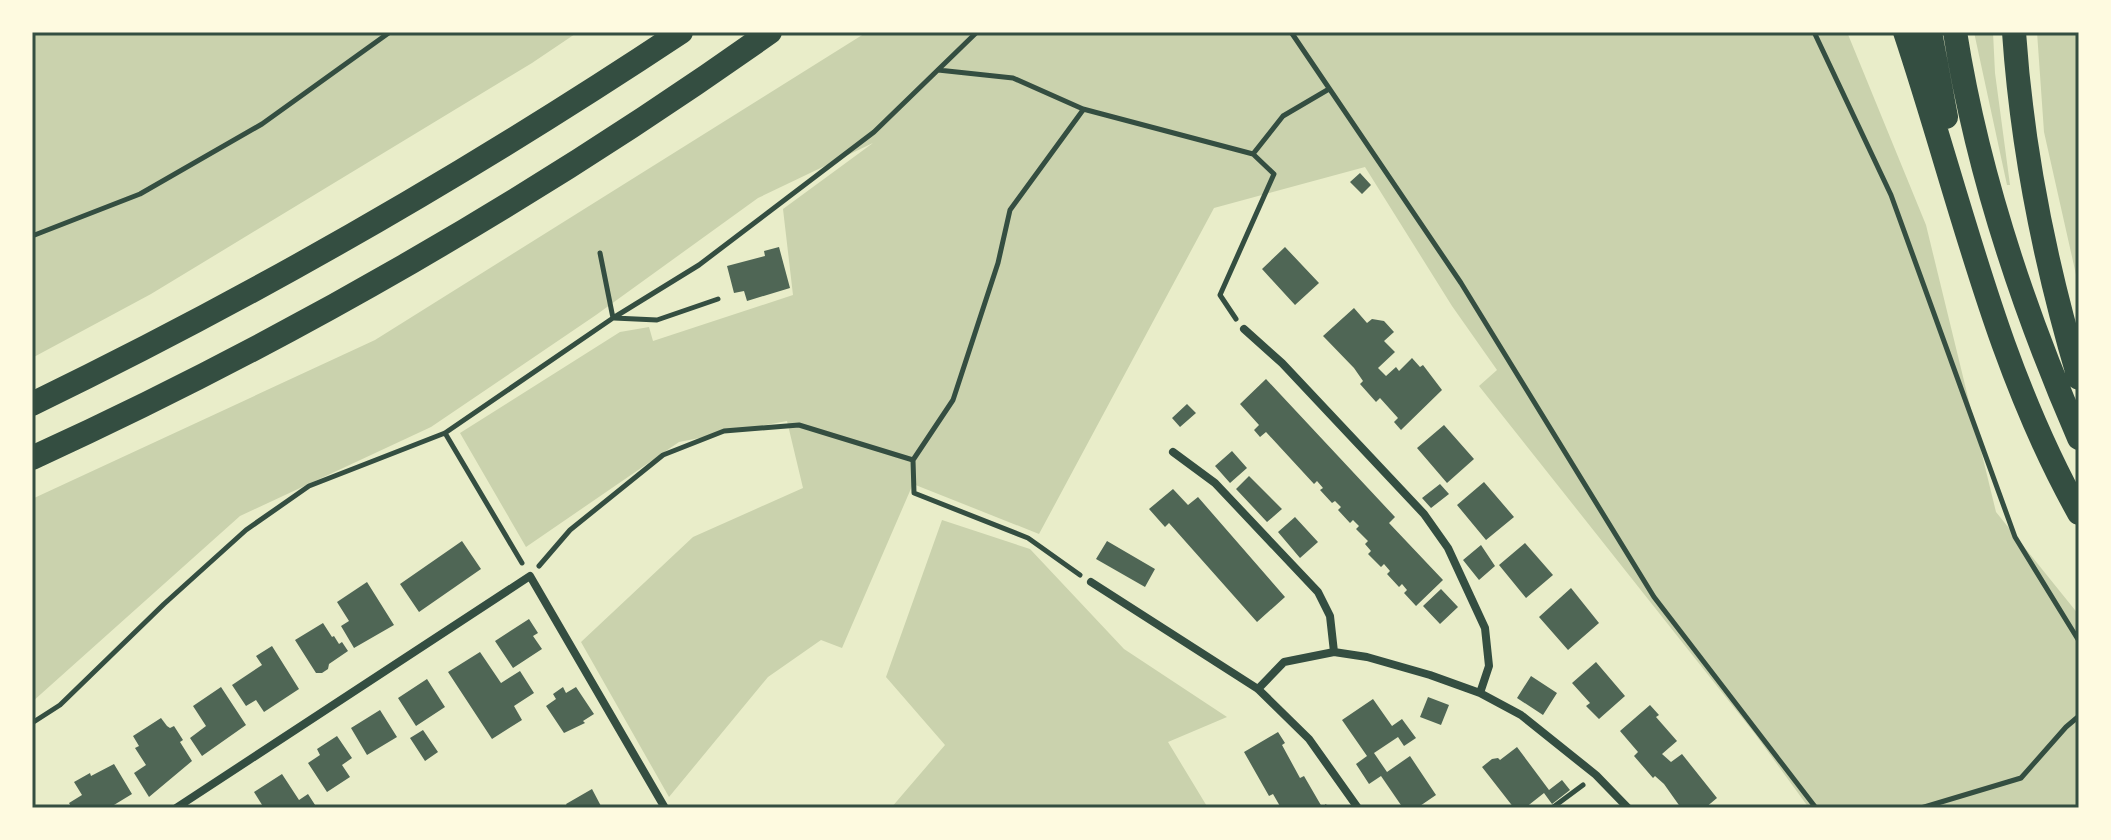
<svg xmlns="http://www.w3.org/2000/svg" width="2111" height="840" font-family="Raleway,sans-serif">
	<rect width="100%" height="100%" fill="#e9edc9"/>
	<!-- green -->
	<path fill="#cad2ad" d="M 32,32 L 578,32 L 532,63 L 151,294 L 32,358 Z
		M 867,32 L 1847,32 L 1926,225 L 1996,512 L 2079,615 L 2079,808 L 1809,808 L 1755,734 L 1479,386 L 1497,370 L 1452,306 L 1365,167 L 1214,208 L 1039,534 L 913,484 L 842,648 L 821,640 L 768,677 L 669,797 L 581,642 L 693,537 L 803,488 L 787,421 L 679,442 L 526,547 L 460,433 L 620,332 L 649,327 L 653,341 L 793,295 L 783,209 L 873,143 L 758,198 L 596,315 L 431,427 L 240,516 L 32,702 L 32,499 L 375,340 Z
		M 1974,32 L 1993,32 L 1995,73 L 2010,185 L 2007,185 Z
		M 2037,32 L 2079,32 L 2079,288 L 2044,132 Z
		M 942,520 L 1030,549 L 1124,649 L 1227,717 L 1168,742 L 1208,808 L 891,808 L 945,745 L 886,677 Z"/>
	<!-- building -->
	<path fill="#4f6655" d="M 1360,173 L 1371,185 L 1362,194 L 1350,182 Z
		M 779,247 L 790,288 L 747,301 L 744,291 L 734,293 L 727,266 L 765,256 L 764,251 Z
		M 1285,247 L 1319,283 L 1295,305 L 1262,269 Z
		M 1354,308 L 1367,323 L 1372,319 L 1384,321 L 1394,332 L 1384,341 L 1395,352 L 1378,368 L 1386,376 L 1396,367 L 1399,371 L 1412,358 L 1420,367 L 1423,365 L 1442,390 L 1401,430 L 1394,422 L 1398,418 L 1380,398 L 1376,402 L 1360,384 L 1363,381 L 1354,368 L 1323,336 Z
		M 1266,379 L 1395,517 L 1389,523 L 1443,580 L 1416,606 L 1404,593 L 1407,590 L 1402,584 L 1399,587 L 1387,574 L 1390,571 L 1384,564 L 1381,567 L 1368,554 L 1371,551 L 1365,544 L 1368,541 L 1356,529 L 1359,526 L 1353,520 L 1350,523 L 1338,510 L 1341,507 L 1335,501 L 1332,503 L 1320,490 L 1323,488 L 1317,481 L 1314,484 L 1266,432 L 1260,437 L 1254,430 L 1259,425 L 1240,404 Z
		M 1187,404 L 1196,413 L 1180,427 L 1172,418 Z
		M 1444,425 L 1474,459 L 1447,483 L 1417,448 Z
		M 1232,451 L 1247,468 L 1230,483 L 1215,466 Z
		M 1249,476 L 1282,509 L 1267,522 L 1236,489 Z
		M 1484,482 L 1514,517 L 1486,540 L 1457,505 Z
		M 1440,484 L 1449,494 L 1431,508 L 1422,498 Z
		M 1173,489 L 1188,505 L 1198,497 L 1285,597 L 1257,622 L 1169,523 L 1165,527 L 1149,509 Z
		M 1295,517 L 1318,542 L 1300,558 L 1278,532 Z
		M 462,541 L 481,569 L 419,612 L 400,584 Z
		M 1107,541 L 1155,569 L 1145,587 L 1096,559 Z
		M 1525,543 L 1553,575 L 1526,598 L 1499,565 Z
		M 1481,545 L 1495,566 L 1479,580 L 1463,560 Z
		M 367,582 L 394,625 L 354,648 L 341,626 L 349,621 L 337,602 Z
		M 1571,588 L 1599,623 L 1568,650 L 1539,617 Z
		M 1441,589 L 1458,607 L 1440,624 L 1423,606 Z
		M 529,619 L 538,633 L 533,636 L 542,649 L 513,668 L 495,641 Z
		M 323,623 L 332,637 L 334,636 L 339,644 L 342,642 L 348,651 L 329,664 L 328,669 L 322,673 L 316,673 L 295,640 Z
		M 272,646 L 299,689 L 264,712 L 256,700 L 246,706 L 232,685 L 262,665 L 256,656 Z
		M 480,652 L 501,683 L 520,671 L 534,693 L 514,706 L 522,720 L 492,739 L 448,672 Z
		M 1596,662 L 1625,696 L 1599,719 L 1586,706 L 1590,703 L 1572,683 Z
		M 1531,676 L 1557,693 L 1543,715 L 1517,698 Z
		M 427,679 L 445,707 L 416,726 L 398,698 Z
		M 221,687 L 246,725 L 202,756 L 190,738 L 206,726 L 193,706 Z
		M 563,687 L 566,693 L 576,687 L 594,714 L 583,721 L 585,723 L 564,733 L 546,706 L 556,699 L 553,694 Z
		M 1428,697 L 1449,705 L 1441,725 L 1420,717 Z
		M 1373,699 L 1392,726 L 1402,719 L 1416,738 L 1404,746 L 1398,737 L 1374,753 L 1387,772 L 1410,756 L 1436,795 L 1417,808 L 1403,808 L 1381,776 L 1369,784 L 1356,764 L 1367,756 L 1342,720 Z
		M 1650,705 L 1659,715 L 1656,717 L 1677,741 L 1662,754 L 1671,762 L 1682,754 L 1717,798 L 1705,808 L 1681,808 L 1664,784 L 1655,776 L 1653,778 L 1634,756 L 1638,752 L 1620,731 Z
		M 380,710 L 397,737 L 367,755 L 351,728 Z
		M 161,718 L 167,726 L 170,728 L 174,726 L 183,740 L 180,742 L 192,761 L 149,797 L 134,773 L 146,765 L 135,748 L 139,746 L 133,736 Z
		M 423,730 L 438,752 L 425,761 L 410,738 Z
		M 1278,732 L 1285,743 L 1282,745 L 1300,778 L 1304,776 L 1322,807 L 1326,804 L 1328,808 L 1281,808 L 1273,794 L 1269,796 L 1244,752 Z
		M 337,736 L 352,758 L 342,765 L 350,777 L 327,792 L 308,763 L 320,755 L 317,749 Z
		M 1517,747 L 1549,790 L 1562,780 L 1570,790 L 1552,804 L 1544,793 L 1525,808 L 1514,808 L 1482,767 L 1492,759 L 1498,758 L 1500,760 Z
		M 114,764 L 132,794 L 109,808 L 72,808 L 69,803 L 82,795 L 74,782 L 90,773 L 91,776 Z
		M 282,774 L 299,800 L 308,794 L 317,808 L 264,808 L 254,792 Z
		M 592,789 L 602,808 L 568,808 L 566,804 Z"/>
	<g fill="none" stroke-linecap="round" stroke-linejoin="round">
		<!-- path -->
		<path stroke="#344e41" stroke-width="5" d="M 1291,32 L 1461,283 L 1654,597 L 1816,808
			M 1814,32 L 1891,195 L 2015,537 L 2079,641
			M 938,70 L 1013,78 L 1083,109 L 1253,154 L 1274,174 L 1220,295 L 1236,319
			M 1253,154 L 1283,116 L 1329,89
			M 32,236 L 140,194 L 262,124 L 390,32
			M 600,253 L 613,318
			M 614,318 L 657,320 L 718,299
			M 445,433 L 522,563
			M 913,460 L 953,400 L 998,263 L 1010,210 L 1083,110
			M 539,566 L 570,530 L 663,455 L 724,431 L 799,425 L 913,460 L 914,493 L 1028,538 L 1080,575
			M 32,723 L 60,705 L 164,604 L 246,530 L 309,486 L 445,433 L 613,318 L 699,265 L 874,132 L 977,32
			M 1552,808 L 1583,785
			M 1921,808 L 2021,778 L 2066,727 L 2079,716"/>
		<!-- minor -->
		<path stroke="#344e41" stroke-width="8" d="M 1244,329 L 1282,363 L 1424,514 L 1448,548 L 1485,628 L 1489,666 L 1480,693
			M 1173,452 L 1215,483 L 1318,592 L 1330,616 L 1334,652
			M 1091,582 L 1258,689 L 1309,739 L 1358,808
			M 1258,689 L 1284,662 L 1334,652 L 1367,657 L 1430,675 L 1480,693 L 1521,715 L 1596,775 L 1628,808
			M 176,808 L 530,576 L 665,808"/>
		<!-- motorway -->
		<path stroke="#344e41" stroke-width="24" d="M 1905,32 C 1959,193 1995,364 2079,513
			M 1930,32 L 1946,117
			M 1955,32 C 1977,171 2023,309 2079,438
			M 2014,32 C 2022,150 2045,264 2079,378
			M 32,404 C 257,295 473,170 681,32
			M 32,458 C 288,341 540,195 770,32"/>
	</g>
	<!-- border -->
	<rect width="2111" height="840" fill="none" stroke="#fefae0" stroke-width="68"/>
	<rect x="34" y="34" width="2043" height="772" fill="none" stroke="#344e41" stroke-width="3"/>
</svg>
